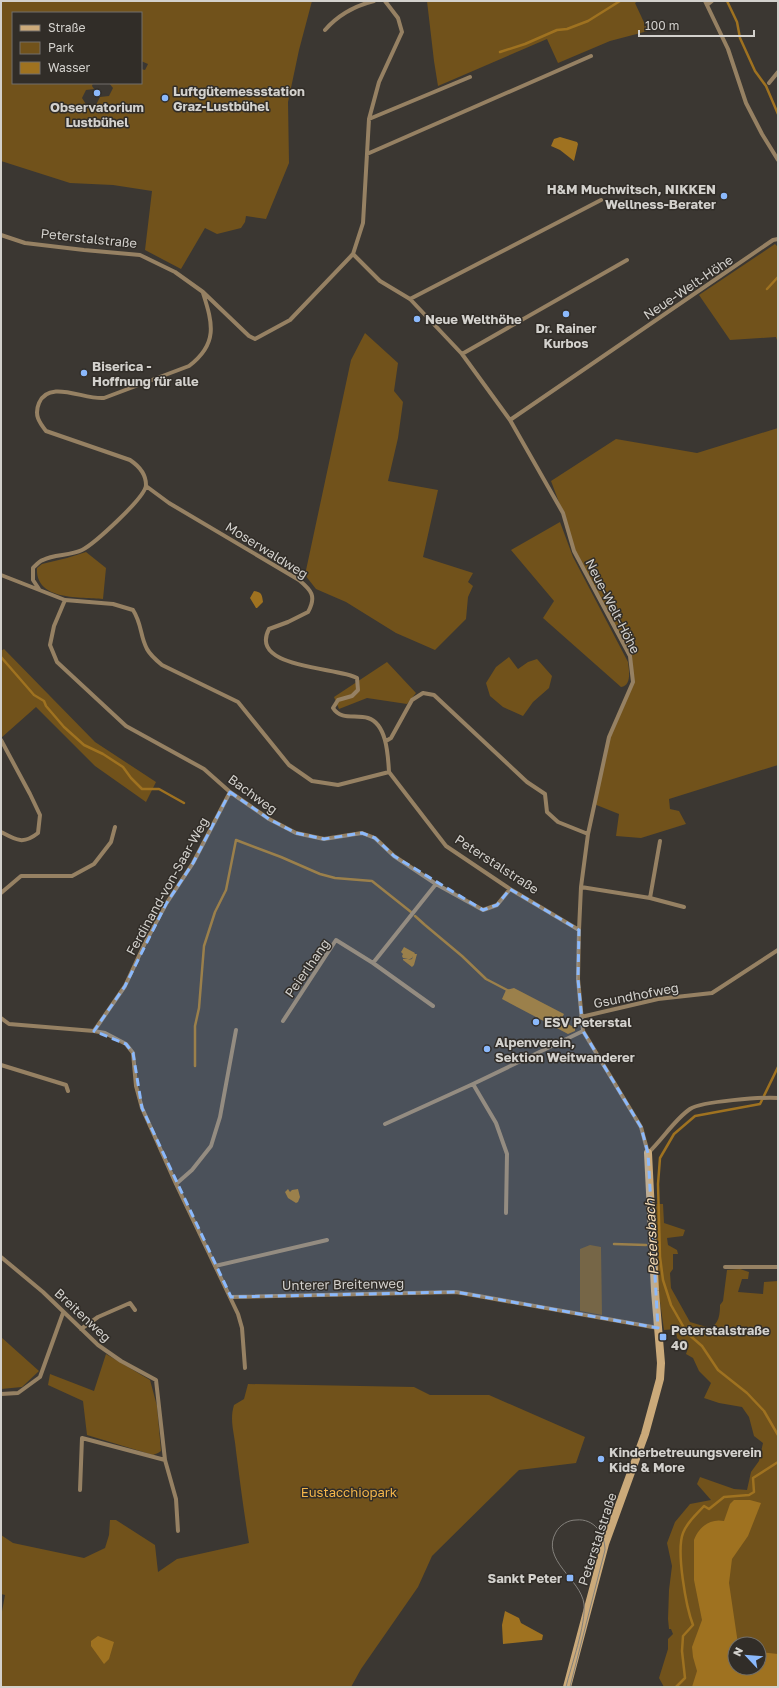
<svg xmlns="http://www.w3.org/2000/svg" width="779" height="1688" font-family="'Golos Text',sans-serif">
	<rect width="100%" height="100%" fill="#3b3732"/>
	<!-- green -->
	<path fill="#71521b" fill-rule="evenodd" d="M 1,1 L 312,1 L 299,50 L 288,102 L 289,163 L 266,219 L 246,216 L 245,222 L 241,228 L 217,234 L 205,228 L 181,269 L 145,250 L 152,191 L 113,185 L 70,183 L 1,161 ZM 13,13 L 141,13 L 141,61 L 148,64 L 145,70 L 141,69 L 141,83 L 109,83 L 113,88 L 109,96 L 100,97 L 96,105 L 87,106 L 82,98 L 86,90 L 94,89 L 92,86 L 93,83 L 13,83 Z
		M 427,1 L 638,1 L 635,3 L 648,31 L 610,41 L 558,63 L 547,39 L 438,86 L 434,61 Z
		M 775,244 L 778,247 L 778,343 L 776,337 L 730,340 L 699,295 Z
		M 365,333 L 398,363 L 394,391 L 403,402 L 398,438 L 388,481 L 438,490 L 423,557 L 473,573 L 468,582 L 473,586 L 468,597 L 466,619 L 435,650 L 396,633 L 346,602 L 316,589 L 305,575 L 351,360 Z
		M 778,428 L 778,765 L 669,799 L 670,809 L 679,811 L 686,824 L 641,838 L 616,836 L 619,814 L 594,804 L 609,737 L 633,682 L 630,656 L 574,551 L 563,513 L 551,481 L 616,439 L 697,453 Z
		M 560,522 L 573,557 L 628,662 C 629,670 632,686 621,687 L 543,618 L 554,601 L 511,550 Z
		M 86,552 L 106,568 L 103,599 C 81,597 35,601 37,568 L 42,564 L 67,558 Z
		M 4,649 L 95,742 L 156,782 L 146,802 L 95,766 L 36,707 L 1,738 L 1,651 Z
		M 509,657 L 518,669 L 528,662 L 537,659 L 552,676 L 549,688 L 533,702 L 523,716 L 503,707 L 490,696 L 486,683 L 496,667 Z
		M 387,662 L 416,693 L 407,704 L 367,698 L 339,709 L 334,697 Z
		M 656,1204 L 663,1204 L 664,1223 L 685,1230 L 683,1236 L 667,1238 L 668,1245 L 677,1250 L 678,1254 L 673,1254 L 673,1269 L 670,1273 L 671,1288 L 690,1322 L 710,1328 C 719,1324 720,1314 720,1305 L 723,1301 L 727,1270 L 740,1269 L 749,1272 L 748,1279 L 742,1279 L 738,1292 L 763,1294 L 764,1282 L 778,1281 L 778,1687 L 664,1687 L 659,1678 L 668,1649 L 668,1639 L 673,1634 L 671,1629 L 669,1629 L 668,1619 L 669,1590 L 672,1566 L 667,1543 L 675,1522 L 690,1504 L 711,1500 L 697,1484 L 700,1477 L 734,1489 L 747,1490 L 751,1472 L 759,1461 L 763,1443 L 754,1436 L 749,1417 L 742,1407 L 719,1403 L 704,1398 L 711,1383 L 699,1371 L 693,1358 L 686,1354 L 688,1348 L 677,1338 L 676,1329 L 664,1330 L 658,1287 ZM 735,1644 L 759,1644 L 759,1668 L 735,1668 Z
		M 590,1245 L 601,1247 L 602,1315 L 580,1311 L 580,1249 Z
		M 1,1337 L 39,1371 L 22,1387 L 1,1389 Z
		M 106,1354 L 150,1380 L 157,1406 L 161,1451 L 158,1453 L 153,1455 L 87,1435 L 83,1401 L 48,1385 L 50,1374 L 94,1391 Z
		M 248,1384 L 414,1387 L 430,1395 L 489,1395 L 585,1437 L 576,1463 L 519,1470 L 432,1556 L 418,1587 L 361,1669 L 351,1687 L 1,1687 L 1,1617 L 5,1595 L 1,1594 L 1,1535 L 13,1543 L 84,1558 L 105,1548 L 109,1535 L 110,1520 L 116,1520 L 155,1545 L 158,1572 L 177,1559 L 249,1543 C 244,1513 240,1482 236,1451 C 235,1435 229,1421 234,1405 L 244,1399 Z"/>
	<!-- water -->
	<path fill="#9f7220" d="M 560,137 L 577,142 L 578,144 L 574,161 L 560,150 L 551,146 L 554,139 Z
		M 254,591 C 262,592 262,595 263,602 L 257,608 L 256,608 L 250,598 Z
		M 404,947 L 415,953 L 412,958 L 408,960 L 412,959 L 414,954 L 417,954 L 414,965 L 412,967 L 403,960 L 403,959 L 408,959 L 403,958 L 402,956 L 403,954 L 401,952 Z
		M 514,988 L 564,1014 L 561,1020 L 575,1028 L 575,1031 L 568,1034 L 502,999 L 506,990 Z
		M 288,1189 L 290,1192 L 292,1190 L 298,1189 L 300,1197 L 298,1202 L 296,1203 L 288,1198 L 285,1192 Z
		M 734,1500 L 750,1500 L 761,1503 L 748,1536 L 732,1559 L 729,1583 L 738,1644 L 735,1644 L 735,1668 L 759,1668 L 759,1652 L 778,1654 L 778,1687 L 692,1687 L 697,1671 L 693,1657 L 692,1647 L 702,1620 L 694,1580 L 694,1540 C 699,1527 710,1518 724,1521 L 730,1504 Z
		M 505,1611 L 519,1618 L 521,1623 L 543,1635 L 542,1640 L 503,1644 L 502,1625 Z
		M 98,1636 L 114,1642 L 109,1659 L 104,1664 L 91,1646 L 91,1641 Z"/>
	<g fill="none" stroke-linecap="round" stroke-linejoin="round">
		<!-- stream -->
		<path stroke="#9f7220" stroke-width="2.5" d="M 727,1 L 737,22 L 740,38 L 755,71 L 766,86 L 778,114
			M 500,52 L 525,44 L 557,30 L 567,29 L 588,21 L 620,1
			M 767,289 L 778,277
			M 1,657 L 34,695 L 44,701 L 46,706 L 64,727 L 84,745 L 103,754 L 123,767 L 131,778 L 142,789 L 159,789 L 184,803
			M 415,916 L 425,925 L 462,956 L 486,979 L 509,991
			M 195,1066 L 195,1026 L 199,1008 L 204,946 L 215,912 L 226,890 L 236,840 L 281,857 L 320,874 L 335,878 L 372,881 L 411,912
			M 778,1067 L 760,1104 L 695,1116 L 674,1134 L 660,1158 L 658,1184 L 660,1257 L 663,1280 L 671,1305 L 687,1333 L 702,1346 L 718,1370 L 747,1393 L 764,1411 L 778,1435
			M 614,1244 L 646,1245
			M 676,1687 L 685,1678 L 682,1651 L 683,1636 L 693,1625 C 686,1607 676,1551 683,1533 C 687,1522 696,1515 704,1506 L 709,1509 L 724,1497 L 749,1495 L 754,1492 L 753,1478 L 778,1462"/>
		<!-- street -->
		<path stroke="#968163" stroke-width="4" d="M 705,1 L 728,49 L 746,103 L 762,134 L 778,160
			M 707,5 L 712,1
			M 325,30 C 338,15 354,6 374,1
			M 769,83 L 778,72
			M 369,119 L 470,77
			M 367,154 L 591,56
			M 1,235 L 25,243 L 84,250 L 140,255 L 175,272 L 203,292 L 249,336 L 255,339 L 290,320 L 353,254 L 380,281 L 410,299 L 462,354 L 510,420 L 563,513 L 574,551 L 630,656 L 633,682 L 609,737 L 588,834 L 581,887 L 579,930
			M 353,254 L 363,223 L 369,119 L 379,82 L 402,32 L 398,18 L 385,1
			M 410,299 L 601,200
			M 462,354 L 627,260
			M 510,420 L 773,240 L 778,239
			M 146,486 L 169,503 L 299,580 C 311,590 317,596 308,612 L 288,622 L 269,629 C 248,669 339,667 357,678 L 358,690 L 352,696 L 338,700 L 333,708 C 341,721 356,714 368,718 C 387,724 388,756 389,772
			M 1,575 L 65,600 L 113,604 L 133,610 C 142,624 140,636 147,649 C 150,655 156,660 162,665 L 238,702 L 289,765 L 312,781 L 338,785 L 389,772 L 446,846 L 510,889 L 579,930 L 578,979 L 583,1031 L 641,1127 L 648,1153 C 662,1140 675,1119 690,1109 C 702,1101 763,1097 778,1098
			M 39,589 L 33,580 L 33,568 C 36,565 39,561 43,560 C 54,554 70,556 82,550 C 94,544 146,497 146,485 C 146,474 139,466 130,460 L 46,431 C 39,422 34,415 39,403 C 49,379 84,400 104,398 L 189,366 C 218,344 213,324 203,293
			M 65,600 L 54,626 L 50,645 L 57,662 L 126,726 L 204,769 L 230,792 L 269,819 L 296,833 L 324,839 L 362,833 L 375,838 L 394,856 L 436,884 L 483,910 L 497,905 L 510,889
			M 1,740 L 30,794 L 40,815 L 38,833 C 23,845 16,840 1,832
			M 386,741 L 391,738 L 412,700 L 423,693 L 434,695 L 527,782 L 545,794 L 547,812 L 558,822 L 588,834
			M 581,887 L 650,898 L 684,907
			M 1,893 L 21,876 L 72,876 L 94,864 L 111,842 L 115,827
			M 650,898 L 660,841
			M 373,963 L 436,884
			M 581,1017 L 658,999 L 712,993 L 778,950
			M 1,1018 L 9,1024 L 94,1031 L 105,1033 L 126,1044 L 133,1053 L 136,1086 L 142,1108 L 176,1184 L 238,1314 L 242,1328 L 245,1368
			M 283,1021 L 336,940 L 373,963 L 433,1006
			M 94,1031 L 125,986 L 145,943 L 166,904 L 193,863 L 230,792
			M 1,1065 L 66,1085 L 68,1091
			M 473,1084 L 496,1123 L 507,1154 L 506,1213
			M 385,1124 L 473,1084 L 583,1031
			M 176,1184 L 192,1170 L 211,1146 L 220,1117 L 236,1030
			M 1,1257 L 43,1292 L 98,1345 L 121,1361 L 156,1380 L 165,1460 L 176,1499 L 178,1531
			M 215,1266 L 327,1240
			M 725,1267 L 778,1267
			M 231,1297 L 456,1292 L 658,1328
			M 81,1329 L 98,1317 L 130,1303 L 135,1310
			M 1,1394 L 18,1393 L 40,1377 L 63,1313
			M 80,1490 L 82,1438 L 165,1460"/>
		<!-- secondary -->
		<path stroke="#cbaa7a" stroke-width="8" d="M 567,1687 L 605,1544 L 645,1434 L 660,1379 L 661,1363 L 655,1291 L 648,1153"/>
		<!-- tram -->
		<path stroke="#83807b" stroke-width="1" d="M 566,1687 C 571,1666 586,1625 584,1604 C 581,1579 540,1560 556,1532 C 560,1525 568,1520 576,1520 C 594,1518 605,1534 605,1550 L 570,1687"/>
	</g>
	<!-- marked area -->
	<path fill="#8bb9fc" fill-opacity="0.2" stroke="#8bb9fc" stroke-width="3" stroke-dasharray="8 5" stroke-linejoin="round" d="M 230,792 L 269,819 L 296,833 L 324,839 L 362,833 L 375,838 L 394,856 L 483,910 L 497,905 L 510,889 L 579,930 L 578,979 L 583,1031 L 641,1127 L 648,1153 L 658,1328 L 456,1292 L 231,1297 L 142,1108 L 133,1053 L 126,1044 L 94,1031 L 125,986 L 166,904 L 193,863 Z"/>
	<!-- markers -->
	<g fill="#8bb9fc" stroke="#312d28" stroke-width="1.5">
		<circle cx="97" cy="93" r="4"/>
		<circle cx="165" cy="98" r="4"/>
		<circle cx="724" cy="196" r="4"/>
		<circle cx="566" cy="314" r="4"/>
		<circle cx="417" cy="319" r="4"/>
		<circle cx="84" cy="373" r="4"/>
		<circle cx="536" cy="1022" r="4"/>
		<circle cx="487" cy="1049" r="4"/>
		<rect x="659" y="1333" width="8" height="8" rx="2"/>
		<circle cx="601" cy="1459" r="4"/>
		<rect x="566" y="1574" width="8" height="8" rx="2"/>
	</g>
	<g text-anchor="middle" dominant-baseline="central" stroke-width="3" stroke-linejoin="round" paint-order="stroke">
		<!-- poi labels -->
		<g font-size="13" font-weight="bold" fill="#d3d1cd" stroke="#312d28" text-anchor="start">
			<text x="173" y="91">Luftgütemessstation<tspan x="173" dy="15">Graz-Lustbühel</tspan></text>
			<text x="97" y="107" text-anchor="middle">Observatorium<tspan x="97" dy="15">Lustbühel</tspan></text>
			<text x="716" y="189" text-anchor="end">H&amp;M Muchwitsch, NIKKEN<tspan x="716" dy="15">Wellness-Berater</tspan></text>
			<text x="425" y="319">Neue Welthöhe</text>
			<text x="566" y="328" text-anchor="middle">Dr. Rainer<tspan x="566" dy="15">Kurbos</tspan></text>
			<text x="92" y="366">Biserica -<tspan x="92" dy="15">Hoffnung für alle</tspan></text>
			<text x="544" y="1022">ESV Peterstal</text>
			<text x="495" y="1042">Alpenverein,<tspan x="495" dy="15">Sektion Weitwanderer</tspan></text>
			<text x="671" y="1330">Peterstalstraße<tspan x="671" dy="15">40</tspan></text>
			<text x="609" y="1452">Kinderbetreuungsverein<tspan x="609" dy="15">Kids &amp; More</tspan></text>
			<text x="562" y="1578" text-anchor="end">Sankt Peter</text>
		</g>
		<!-- street labels -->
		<g font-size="13" fill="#d3d1cd" stroke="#312d28">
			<text transform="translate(89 238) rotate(6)">Peterstalstraße</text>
			<text transform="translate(688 287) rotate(-34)">Neue-Welt-Höhe</text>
			<text transform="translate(267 550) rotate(32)">Moserwaldweg</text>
			<text transform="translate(613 606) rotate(63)">Neue-Welt-Höhe</text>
			<text transform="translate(253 794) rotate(36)">Bachweg</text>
			<text transform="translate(497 864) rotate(33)">Peterstalstraße</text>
			<text transform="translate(167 886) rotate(-61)">Ferdinand-von-Saar-Weg</text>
			<text transform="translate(307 968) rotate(-55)">Peierlhang</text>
			<text transform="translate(636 995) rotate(-11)">Gsundhofweg</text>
			<text transform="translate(343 1284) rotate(-1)">Unterer Breitenweg</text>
			<text transform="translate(83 1315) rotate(43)">Breitenweg</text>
			<text transform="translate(597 1539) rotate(-72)">Peterstalstraße</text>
		</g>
		<!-- park labels -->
		<g font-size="13" fill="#f3b54a" stroke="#312d28">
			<text x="349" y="1492">Eustacchiopark</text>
		</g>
		<!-- water labels -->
		<g font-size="14" font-style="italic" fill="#f6ddb8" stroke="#312d28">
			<text transform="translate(651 1237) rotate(-93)">Petersbach</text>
		</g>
	</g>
	<!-- border -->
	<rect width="779" height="1688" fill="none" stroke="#d3d1cd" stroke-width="4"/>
	<!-- legend -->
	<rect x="12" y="12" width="130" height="72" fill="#312d28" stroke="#726f6a"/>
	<rect x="20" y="25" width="20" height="6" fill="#cbaa7a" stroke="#726f6a"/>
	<text x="48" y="32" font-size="12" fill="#d3d1cd">Straße</text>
	<rect x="20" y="42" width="20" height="12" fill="#71521b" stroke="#726f6a"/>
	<text x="48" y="52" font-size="12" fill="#d3d1cd">Park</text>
	<rect x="20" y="62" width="20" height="12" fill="#9f7220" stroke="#726f6a"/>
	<text x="48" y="72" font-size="12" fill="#d3d1cd">Wasser</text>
	<!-- north arrow -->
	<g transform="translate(747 1656) rotate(296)"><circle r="19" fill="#312d28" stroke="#726f6a"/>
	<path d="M0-3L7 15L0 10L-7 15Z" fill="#8bb9fc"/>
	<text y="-6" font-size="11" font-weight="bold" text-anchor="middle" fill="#d3d1cd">N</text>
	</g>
	<!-- scale -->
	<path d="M639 30v6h115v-6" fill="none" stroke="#d3d1cd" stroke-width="2"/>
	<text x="645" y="30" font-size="12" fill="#d3d1cd" stroke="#312d28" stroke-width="3" paint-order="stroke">100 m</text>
</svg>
